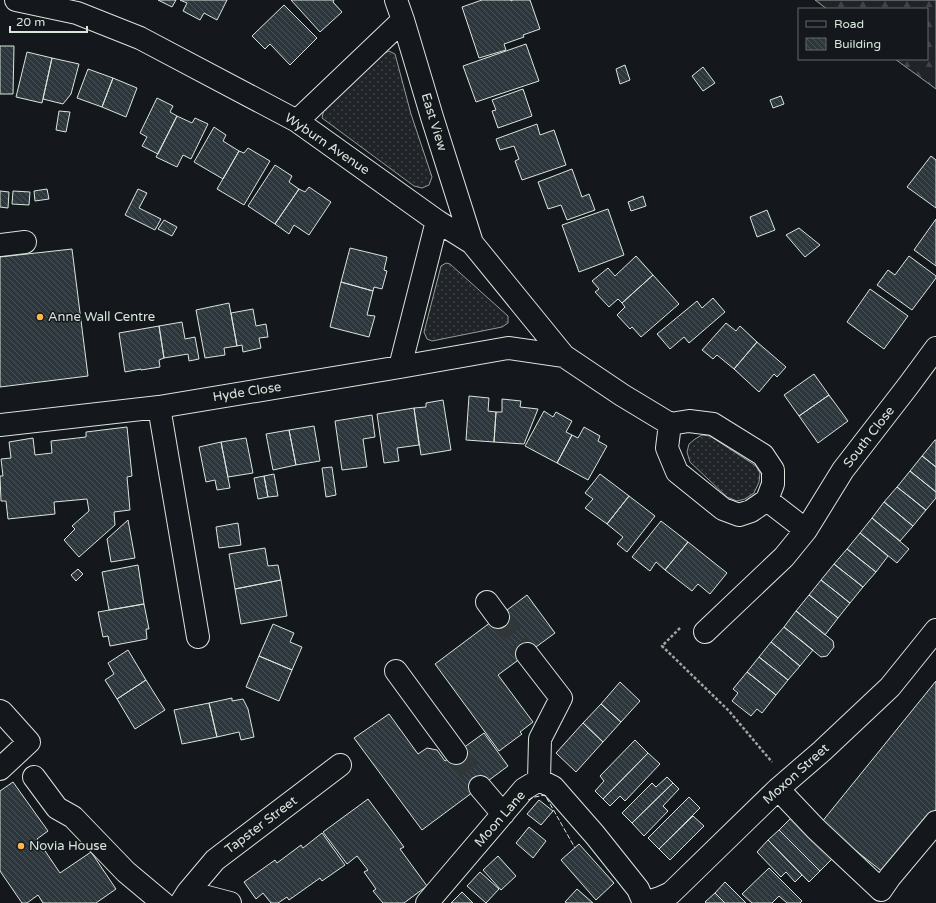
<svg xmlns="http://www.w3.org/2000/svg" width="936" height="903" font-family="'Varela Round',sans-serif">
	<defs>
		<pattern id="grass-dots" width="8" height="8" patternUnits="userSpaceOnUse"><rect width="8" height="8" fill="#202428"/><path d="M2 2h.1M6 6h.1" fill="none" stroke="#404447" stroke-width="1.8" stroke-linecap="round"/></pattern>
		<pattern id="forest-firs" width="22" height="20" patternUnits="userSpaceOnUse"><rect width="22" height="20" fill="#202428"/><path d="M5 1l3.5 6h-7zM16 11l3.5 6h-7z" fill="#404447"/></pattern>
		<pattern id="building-back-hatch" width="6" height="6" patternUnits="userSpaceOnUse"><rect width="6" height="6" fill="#2c363c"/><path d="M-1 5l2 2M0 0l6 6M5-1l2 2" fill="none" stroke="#4a5358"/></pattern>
	</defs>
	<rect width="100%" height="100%" fill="#14181c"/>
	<!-- grass -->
	<path fill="url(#grass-dots)" stroke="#939e99" d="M 389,51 L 395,54 L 411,114 L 432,177 L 429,185 L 422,188 L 414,186 L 322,118 L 324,109 L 383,54 Z
		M 446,263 L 450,264 L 508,316 L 508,323 L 502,327 L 432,341 L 427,339 L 424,332 L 441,266 Z
		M 702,435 L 710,436 L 756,466 L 760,473 L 759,482 L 754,493 L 745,499 L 737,501 L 727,497 L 690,462 L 687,452 L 689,444 L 695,439 Z"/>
	<!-- forest -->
	<path fill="url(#forest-firs)" stroke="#939e99" d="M 815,0 L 936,0 L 936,89 L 895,59 L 927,59 L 927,9 L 827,9 Z"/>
	<!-- building -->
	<path fill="url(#building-back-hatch)" stroke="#d8e6dc" d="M 158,0 L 176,0 L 172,7 Z
		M 180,0 L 227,0 L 217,20 L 204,13 L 200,20 L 183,11 L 187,3 Z
		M 291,0 L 334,0 L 333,2 L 342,12 L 320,32 Z
		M 482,0 L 511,0 L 511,1 L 513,0 L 530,0 L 540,29 L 523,35 L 524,37 L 504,44 L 506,50 L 479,58 L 462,7 Z
		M 284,5 L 317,38 L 290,65 L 270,44 L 265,49 L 252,36 Z
		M 526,44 L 539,81 L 476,102 L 463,66 Z
		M 0,46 L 14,46 L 13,94 L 0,94 Z
		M 27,52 L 52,58 L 42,103 L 16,97 Z
		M 52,58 L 79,64 L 71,94 L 63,104 L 43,99 Z
		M 625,65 L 630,80 L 620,84 L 616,69 Z
		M 703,67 L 715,83 L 703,91 L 692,76 Z
		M 88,69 L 113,78 L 102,107 L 77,98 Z
		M 113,78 L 137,88 L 126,117 L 102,107 Z
		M 523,89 L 532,116 L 498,128 L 492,111 L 496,110 L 492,100 Z
		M 781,96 L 784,104 L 773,108 L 770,100 Z
		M 157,98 L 173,106 L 170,112 L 177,116 L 158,154 L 142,146 L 147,137 L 140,133 Z
		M 59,111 L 70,112 L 66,132 L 56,130 Z
		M 177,116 L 192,123 L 195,118 L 208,124 L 191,159 L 183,155 L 177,167 L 156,157 Z
		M 537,124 L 540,135 L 554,130 L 566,165 L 522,180 L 515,161 L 519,159 L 514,146 L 500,150 L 496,139 Z
		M 214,127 L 226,135 L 223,141 L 239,151 L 223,179 L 194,162 Z
		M 248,148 L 270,161 L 244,205 L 217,189 L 239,151 L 244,153 Z
		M 931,156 L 936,160 L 936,208 L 907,187 Z
		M 275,165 L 292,176 L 289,182 L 299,189 L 275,224 L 248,206 Z
		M 572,169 L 582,197 L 589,194 L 595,210 L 567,220 L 561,205 L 548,209 L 538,182 Z
		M 309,187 L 331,202 L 309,235 L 294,225 L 289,234 L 275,224 L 299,189 L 305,192 Z
		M 47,189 L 49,199 L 35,201 L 34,191 Z
		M 138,189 L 147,193 L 139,208 L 161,219 L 155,230 L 125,215 Z
		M 0,191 L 9,192 L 8,208 L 0,207 Z
		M 13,191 L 30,192 L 29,205 L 12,204 Z
		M 643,196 L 646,206 L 631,211 L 628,202 Z
		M 608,209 L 624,255 L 579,272 L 562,225 Z
		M 767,210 L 775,230 L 757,237 L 750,217 Z
		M 936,219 L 936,266 L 914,250 Z
		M 164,220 L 177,227 L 172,236 L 158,229 Z
		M 799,228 L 820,245 L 805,257 L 786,235 Z
		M 350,248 L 387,257 L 384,270 L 387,271 L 382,289 L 374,287 L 373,291 L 341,282 Z
		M 72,249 L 88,376 L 0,387 L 0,257 Z
		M 636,256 L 653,275 L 622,303 L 618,299 L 609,307 L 595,292 L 599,289 L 592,281 L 608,268 L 615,276 Z
		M 909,256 L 936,276 L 936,278 L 912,310 L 877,285 L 888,270 L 895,275 Z
		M 653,275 L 679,304 L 641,337 L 632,327 L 630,329 L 617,315 L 625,307 L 622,303 Z
		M 341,282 L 373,291 L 367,315 L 375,316 L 369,337 L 330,327 Z
		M 870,289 L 908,316 L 884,349 L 847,322 Z
		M 713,298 L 725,312 L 689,343 L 684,337 L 670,349 L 657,334 L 697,301 L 702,308 Z
		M 229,303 L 237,346 L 224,348 L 225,355 L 205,358 L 196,310 Z
		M 253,309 L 256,326 L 266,324 L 268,337 L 259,338 L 261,348 L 243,352 L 242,345 L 237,346 L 231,313 Z
		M 182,322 L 185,339 L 195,337 L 199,359 L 189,361 L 188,354 L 164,358 L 159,326 Z
		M 726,323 L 736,331 L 740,326 L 757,342 L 734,369 L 717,355 L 713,359 L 702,350 Z
		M 159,326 L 164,358 L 159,360 L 160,367 L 141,370 L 141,369 L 125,372 L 119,333 Z
		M 757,342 L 786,367 L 777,377 L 774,374 L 759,392 L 734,369 Z
		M 814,374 L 829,395 L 799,416 L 784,395 Z
		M 829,395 L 848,421 L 818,443 L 799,416 Z
		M 469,396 L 489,398 L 488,411 L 496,412 L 494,442 L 466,440 Z
		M 502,399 L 521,401 L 520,407 L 538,409 L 524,444 L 494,442 L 496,412 L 502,412 Z
		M 443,400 L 451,450 L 421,455 L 414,408 L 426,407 L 426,403 Z
		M 414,408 L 419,445 L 397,448 L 399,461 L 384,463 L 377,414 Z
		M 544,411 L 553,417 L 556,412 L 572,421 L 566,432 L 572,435 L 557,463 L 525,446 Z
		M 372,415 L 375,437 L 363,439 L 367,467 L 342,470 L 335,421 Z
		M 314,426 L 320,461 L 296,465 L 289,430 Z
		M 127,427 L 132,476 L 127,477 L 130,510 L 114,512 L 115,525 L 79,557 L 64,540 L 75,529 L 72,526 L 89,511 L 87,499 L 54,502 L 55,514 L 8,519 L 6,501 L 1,501 L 0,476 L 3,476 L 1,459 L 11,458 L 9,442 L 33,438 L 35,455 L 52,453 L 51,441 L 86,437 L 86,432 Z
		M 584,427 L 600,436 L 598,441 L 607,446 L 588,480 L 557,463 L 572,435 L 578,438 Z
		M 289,430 L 296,465 L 273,470 L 266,434 Z
		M 246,438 L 253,473 L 228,477 L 221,442 Z
		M 935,440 L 936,440 L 936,467 L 922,456 Z
		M 221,442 L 230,488 L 217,490 L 215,480 L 206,482 L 199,447 Z
		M 922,456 L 936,467 L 936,492 L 910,471 Z
		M 332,467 L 336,495 L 326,497 L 322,468 Z
		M 910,471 L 936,492 L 936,498 L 926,510 L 897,487 Z
		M 274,474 L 278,496 L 268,497 L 264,476 Z
		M 600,474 L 629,496 L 607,524 L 585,508 L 593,499 L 585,493 Z
		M 264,476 L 268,497 L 258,499 L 254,478 Z
		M 897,487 L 926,510 L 913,526 L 884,502 Z
		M 629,496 L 655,516 L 627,552 L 617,544 L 623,537 L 607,524 Z
		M 884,502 L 913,526 L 900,541 L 872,518 Z
		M 872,518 L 909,549 L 897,563 L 860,533 Z
		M 128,520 L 135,558 L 111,562 L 107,539 Z
		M 661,521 L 688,542 L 665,570 L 656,562 L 650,571 L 632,557 Z
		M 238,523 L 241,545 L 219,548 L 216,527 Z
		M 860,533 L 888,556 L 876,572 L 847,549 Z
		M 688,542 L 727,573 L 710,594 L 698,584 L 692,591 L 665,570 Z
		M 265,548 L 268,566 L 278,565 L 281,580 L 235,589 L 229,554 Z
		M 847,549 L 876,572 L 863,587 L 834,564 Z
		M 834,564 L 863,587 L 850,603 L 821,580 Z
		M 138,565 L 144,604 L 109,610 L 102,572 Z
		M 78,569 L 83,574 L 76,581 L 71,575 Z
		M 281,580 L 287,616 L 241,624 L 235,589 Z
		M 821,580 L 850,603 L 838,618 L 809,595 Z
		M 527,595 L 555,633 L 498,675 L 533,722 L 520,732 L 522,734 L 499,751 L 435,664 Z
		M 809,595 L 838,618 L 825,635 L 796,611 Z
		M 144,604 L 149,629 L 146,629 L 147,639 L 110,646 L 108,636 L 103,637 L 98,612 Z
		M 796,611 L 833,641 L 834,647 L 827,656 L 821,657 L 784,627 Z
		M 273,624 L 294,633 L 290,642 L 302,647 L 292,670 L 259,656 Z
		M 784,627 L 813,650 L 800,666 L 771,642 Z
		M 771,642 L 800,666 L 788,680 L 759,657 Z
		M 128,650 L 146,680 L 117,699 L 105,680 L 114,674 L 108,663 Z
		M 259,656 L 292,670 L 279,701 L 246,687 Z
		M 759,657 L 788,680 L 776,695 L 747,672 Z
		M 747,672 L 776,695 L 762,713 L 757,709 L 751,716 L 732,701 L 738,693 L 733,689 Z
		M 146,680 L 165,710 L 135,729 L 117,699 Z
		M 936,681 L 936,819 L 889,877 L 821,823 Z
		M 620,682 L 640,701 L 621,722 L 601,704 Z
		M 232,698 L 232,701 L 243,699 L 248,709 L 254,737 L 241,740 L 239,732 L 217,737 L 209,703 Z
		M 209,703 L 217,737 L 182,744 L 174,710 Z
		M 601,704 L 621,722 L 603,742 L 583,723 Z
		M 389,714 L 418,754 L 427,748 L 437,750 L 445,761 L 484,733 L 508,766 L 422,830 L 354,738 Z
		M 583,723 L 603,742 L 576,772 L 556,753 Z
		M 635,740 L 648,753 L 603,799 L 595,791 L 604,781 L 600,776 Z
		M 648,753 L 660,764 L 625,801 L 620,796 L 610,806 L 603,799 Z
		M 667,777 L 673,783 L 632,823 L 622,813 L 652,783 L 656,787 Z
		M 13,782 L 48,831 L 37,839 L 60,873 L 91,852 L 116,889 L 96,903 L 43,903 L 38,895 L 27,903 L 22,903 L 0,871 L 0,791 Z
		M 673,783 L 679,789 L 663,806 L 668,811 L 644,836 L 632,823 Z
		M 689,797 L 700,808 L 659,849 L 648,838 Z
		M 368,799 L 404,847 L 400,849 L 427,886 L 404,903 L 383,903 L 373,891 L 376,889 L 364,872 L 368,870 L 357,856 L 347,864 L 323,832 Z
		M 539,800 L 553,811 L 541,825 L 527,814 Z
		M 693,816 L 704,826 L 670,860 L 659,849 Z
		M 792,817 L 833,858 L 820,871 L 779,830 Z
		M 529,827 L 546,841 L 533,858 L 516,843 Z
		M 779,830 L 820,871 L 809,882 L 768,840 Z
		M 322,833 L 345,865 L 322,881 L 320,878 L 289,900 L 287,897 L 278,903 L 271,903 L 263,893 L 256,899 L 244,882 L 275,860 L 277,863 L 301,845 L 303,848 Z
		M 768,840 L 802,875 L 795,882 L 786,872 L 781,877 L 757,852 Z
		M 579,844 L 614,883 L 596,900 L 561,860 Z
		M 498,856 L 516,876 L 501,890 L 483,870 Z
		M 769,868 L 802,901 L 800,903 L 787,903 L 779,896 L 772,903 L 752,903 L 742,894 Z
		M 480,872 L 499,889 L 486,903 L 467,886 Z
		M 725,882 L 746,903 L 725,903 L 715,893 Z
		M 577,889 L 593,903 L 567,903 L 565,902 Z
		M 462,892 L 473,903 L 451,903 Z
		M 715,893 L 725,903 L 706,903 L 705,902 Z"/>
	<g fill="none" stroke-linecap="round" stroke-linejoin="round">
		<!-- minor-tunnel -->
		<path stroke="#313739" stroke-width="22" stroke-dasharray="22 11" stroke-linecap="butt" d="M 498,617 L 527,654
			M 456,753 L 480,787"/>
		<defs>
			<path id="minor" d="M 16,0 L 77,13 L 140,38 L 297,121 L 437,221 L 472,243 L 564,356 L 622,395 L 670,424 L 667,448 L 677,472 L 723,509 L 739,515 L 751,511 L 767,500 L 806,530
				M 396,0 L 403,20 L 432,117 L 472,243
				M 297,121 L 403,20
				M 0,245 L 25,242
				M 400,367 L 437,221
				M 670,424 L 689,421 L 713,424 L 763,455 L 773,470 L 773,484 L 767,500
				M 0,425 L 159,407
				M 487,602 L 498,617
				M 705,632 L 784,557 L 806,530 L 843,470 L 908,386 L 936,348
				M 198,637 L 159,407 L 400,367 L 508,348 L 564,356
				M 527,654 L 561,698 L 540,739 L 539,780
				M 396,671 L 456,753
				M 0,711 L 2,712 L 29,742 L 0,769
				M 34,777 L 57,808 L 73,817 L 126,872 L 163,903
				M 480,787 L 503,814
				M 778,789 L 816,829 L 881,890 L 890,877 L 936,822
				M 188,892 L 215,860 L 340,765
				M 181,903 L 188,892 L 230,903
				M 427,903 L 524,789 L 539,780 L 553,787 L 595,835 L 638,889 L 644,903
				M 644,903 L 660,898 L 671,893 L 778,789 L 822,751 L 890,687 L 936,630"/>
		</defs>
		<!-- minor casing -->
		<use href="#minor" stroke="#d8e6dc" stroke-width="24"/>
		<!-- path -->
		<path stroke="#9da8a2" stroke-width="2.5" stroke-dasharray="3 2" stroke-linecap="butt" d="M 680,628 L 662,646 L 729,711 L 772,762"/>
		<!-- minor -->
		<use href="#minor" stroke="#14181c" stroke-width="22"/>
		<!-- fence -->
		<path stroke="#d8e6dc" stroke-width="1" stroke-dasharray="5 2" stroke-linecap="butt" d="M 528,800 L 535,797 L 545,795 L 575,848"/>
	</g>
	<!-- markers -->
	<g fill="#ffb74d" stroke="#14181c" stroke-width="1.5">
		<circle cx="40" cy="317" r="4"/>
		<circle cx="21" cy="846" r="4"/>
	</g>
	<g text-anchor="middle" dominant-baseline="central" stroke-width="3" stroke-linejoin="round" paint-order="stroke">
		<!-- street labels -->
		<g font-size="13" fill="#d8e6dc" stroke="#14181c">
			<text transform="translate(434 122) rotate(73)">East View</text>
			<text transform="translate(327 144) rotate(34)">Wyburn Avenue</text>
			<text transform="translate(247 392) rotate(-9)">Hyde Close</text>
			<text transform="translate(869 437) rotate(-52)">South Close</text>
			<text transform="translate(796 774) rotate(-42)">Moxon Street</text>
			<text transform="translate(500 819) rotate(-49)">Moon Lane</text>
			<text transform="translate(261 825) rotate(-37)">Tapster Street</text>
		</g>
		<!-- poi labels -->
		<g font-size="13" fill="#d8e6dc" stroke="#14181c" text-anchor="start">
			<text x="48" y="317">Anne Wall Centre</text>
			<text x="29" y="846">Novia House</text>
		</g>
	</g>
	<!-- legend -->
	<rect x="798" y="8" width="130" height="52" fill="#14181c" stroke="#626a69"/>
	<rect x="806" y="21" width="20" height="6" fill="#14181c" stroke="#626a69"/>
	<text x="834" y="28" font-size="12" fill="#d8e6dc">Road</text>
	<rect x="806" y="38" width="20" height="12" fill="url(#building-back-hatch)" stroke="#626a69"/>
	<text x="834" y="48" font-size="12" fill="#d8e6dc">Building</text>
	<!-- scale -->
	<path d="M10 26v6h77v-6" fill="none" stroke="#d8e6dc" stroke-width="2"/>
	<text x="16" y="26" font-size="12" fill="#d8e6dc" stroke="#14181c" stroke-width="3" paint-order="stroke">20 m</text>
</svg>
